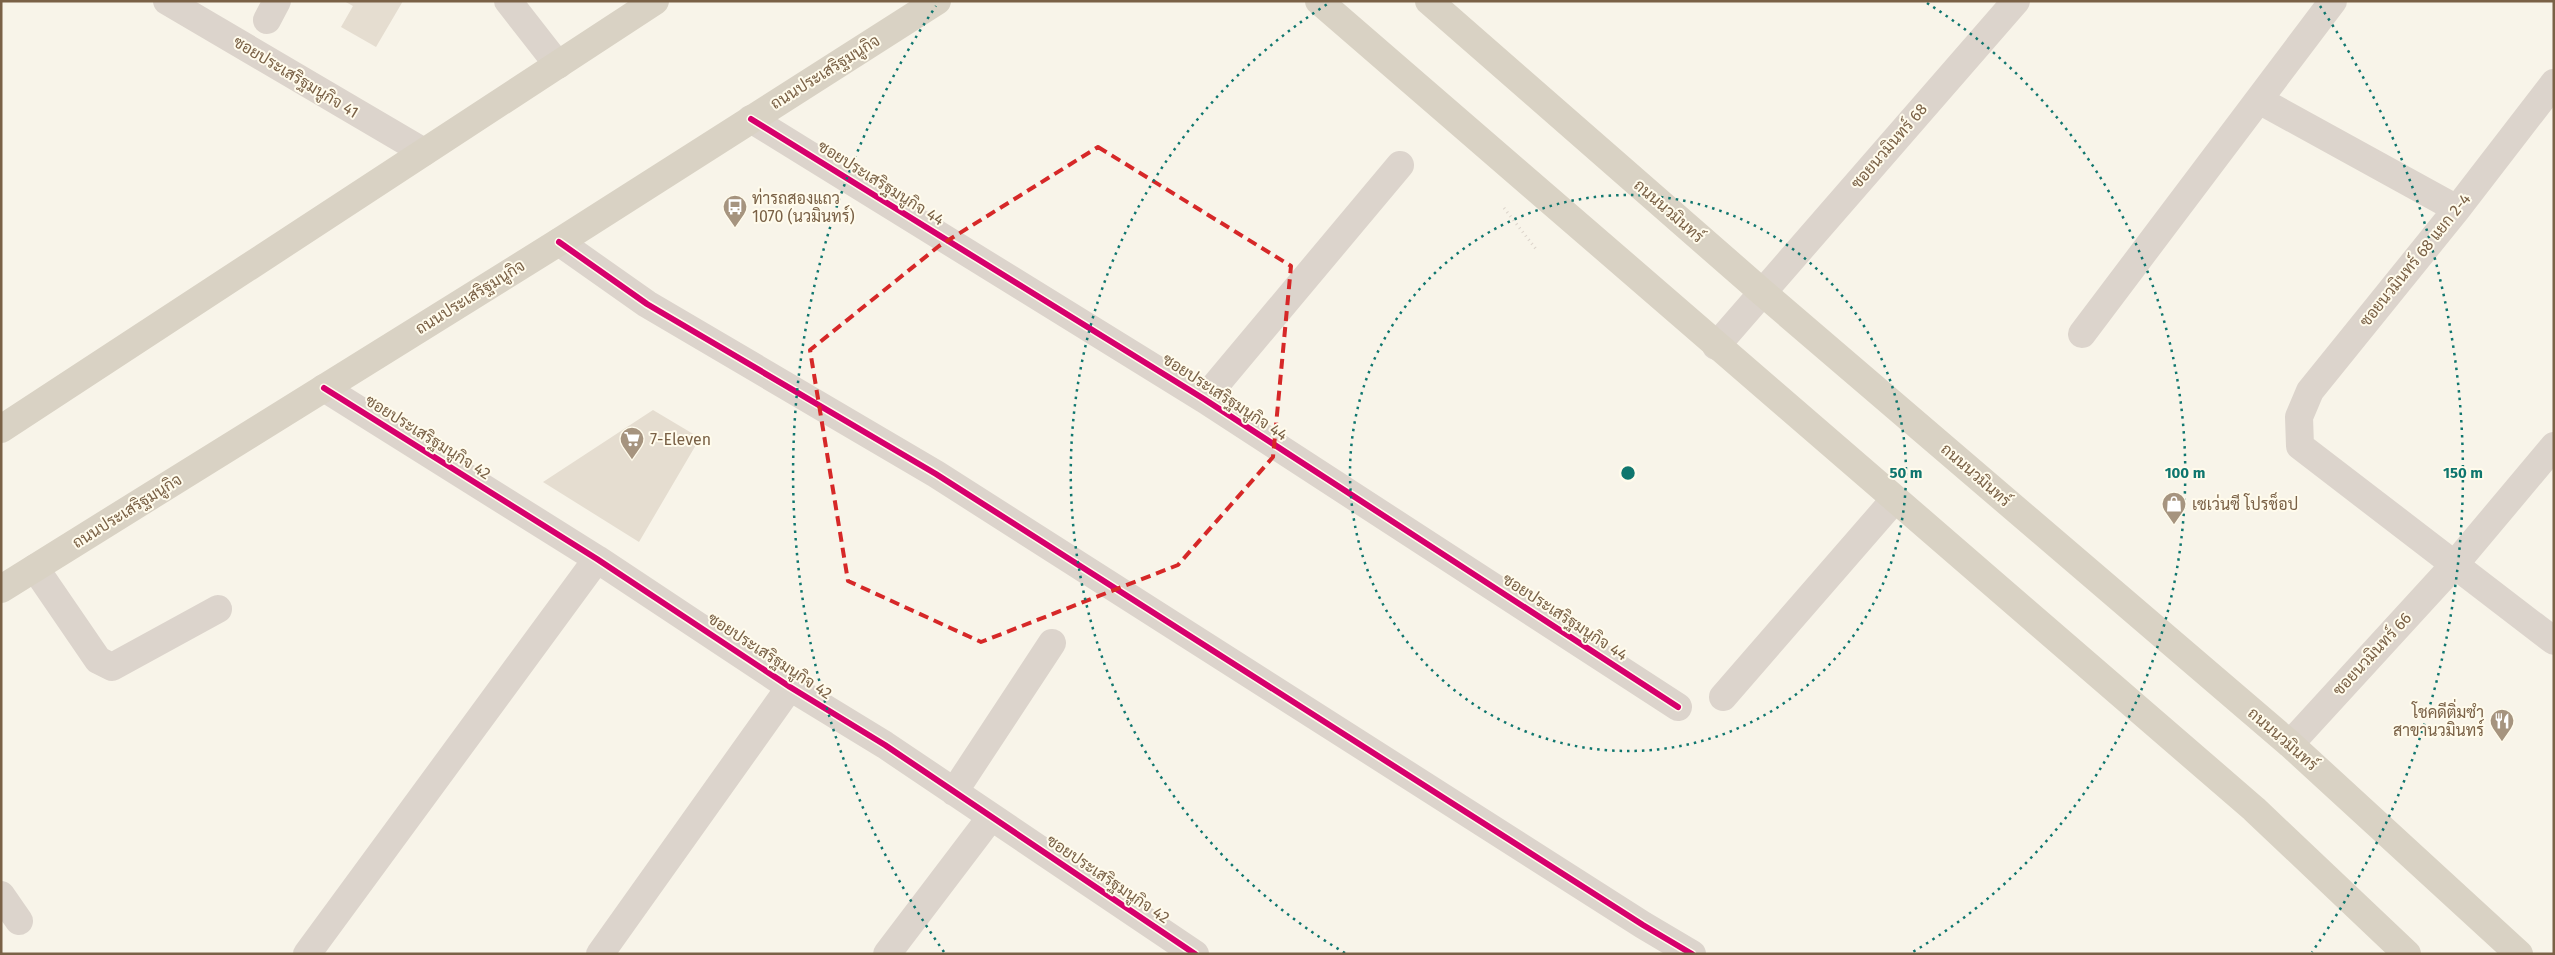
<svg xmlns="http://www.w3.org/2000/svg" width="2555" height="955" font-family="'Fira Sans',Sarabun,sans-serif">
	<rect width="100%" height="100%" fill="#f8f4e9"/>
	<!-- building -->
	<path fill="#e5ddd0" d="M 344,1 L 403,1 L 376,47 L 341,27 L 353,6 Z
		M 653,410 L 700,438 L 639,542 L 543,482 Z"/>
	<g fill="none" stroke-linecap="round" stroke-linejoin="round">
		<!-- path -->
		<path stroke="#dcd4cb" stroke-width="3" stroke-dasharray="1 4" stroke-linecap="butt" d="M 1504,208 L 1536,249"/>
		<!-- minor -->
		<path stroke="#dcd4cc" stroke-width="28" d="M 167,1 L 424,152
			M 508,1 L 558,65
			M 267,20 L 277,1
			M 2554,83 L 2457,209 L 2310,391 L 2299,417 L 2300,446 L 2554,641
			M 2259,100 L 2457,209
			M 751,119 L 1204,399 L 1678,707
			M 559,242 L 647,304 L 936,474 L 1643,925 L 1692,954
			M 2082,334 L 2333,1
			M 1716,346 L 2016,1
			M 324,388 L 597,559 L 790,687 L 885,745 L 1195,954
			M 1204,399 L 1400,165
			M 35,568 L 98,660 L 112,667 L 218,609
			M 1723,697 L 1895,499
			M 2290,744 L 2455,564 L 2554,446
			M 954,792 L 1052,643
			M 1,895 L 19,921
			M 307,954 L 597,559
			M 600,954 L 790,687
			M 887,954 L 991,817"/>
		<!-- major -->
		<path stroke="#d9d2c4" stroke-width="28" d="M 1319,1 L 2254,809 L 2407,954
			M 1429,1 L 1762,292 L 2290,744 L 2519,954
			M 1,429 L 655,1
			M 1,589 L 559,242 L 937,1"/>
		<defs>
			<path id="cycleway" d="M 751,119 L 1204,399 L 1678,707
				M 559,242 L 647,304 L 936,474 L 1643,925 L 1692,954
				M 324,388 L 597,559 L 790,687 L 885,745 L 1195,954"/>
		</defs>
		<!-- cycleway casing -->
		<use href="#cycleway" stroke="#fffbec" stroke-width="9"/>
		<!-- cycleway -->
		<use href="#cycleway" stroke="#d6006c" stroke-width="6"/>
	</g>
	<!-- marked area -->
	<path fill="none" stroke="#d62828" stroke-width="4" stroke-dasharray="10 6" stroke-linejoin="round" d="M 1098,147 L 1291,266 L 1273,457 L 1178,565 L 981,642 L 848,581 L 810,350 L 939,246 Z"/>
	<!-- distance rings -->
	<g fill="none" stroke="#0f766e" stroke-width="2.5" stroke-dasharray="2.5 5">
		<circle cx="1628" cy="473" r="278"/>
		<path d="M1345 953A557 557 0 0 1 1329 3M1927 3A557 557 0 0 1 1911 953"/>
		<path d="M944 952A835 835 0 0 1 936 6M2320 6A835 835 0 0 1 2312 952"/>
	</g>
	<!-- icons -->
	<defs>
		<symbol id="bus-pin" viewBox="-11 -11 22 30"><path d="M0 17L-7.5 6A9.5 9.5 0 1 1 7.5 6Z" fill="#a6947f" stroke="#fffbec"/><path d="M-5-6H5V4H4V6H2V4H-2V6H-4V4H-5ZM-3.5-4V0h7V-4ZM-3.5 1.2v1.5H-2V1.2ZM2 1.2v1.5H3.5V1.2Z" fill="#fff"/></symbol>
		<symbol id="supermarket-pin" viewBox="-11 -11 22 30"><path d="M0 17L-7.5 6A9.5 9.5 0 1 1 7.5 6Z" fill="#a6947f" stroke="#fffbec"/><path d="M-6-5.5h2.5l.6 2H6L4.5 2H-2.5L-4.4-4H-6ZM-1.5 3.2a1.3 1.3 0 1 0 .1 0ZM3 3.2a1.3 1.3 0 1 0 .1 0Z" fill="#fff"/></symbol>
		<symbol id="shop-pin" viewBox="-11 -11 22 30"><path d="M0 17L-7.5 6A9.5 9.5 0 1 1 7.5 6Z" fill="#a6947f" stroke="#fffbec"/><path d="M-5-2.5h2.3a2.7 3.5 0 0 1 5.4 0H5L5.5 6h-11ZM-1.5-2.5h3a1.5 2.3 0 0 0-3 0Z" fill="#fff"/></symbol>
		<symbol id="restaurant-pin" viewBox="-11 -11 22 30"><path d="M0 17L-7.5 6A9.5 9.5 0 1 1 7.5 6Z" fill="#a6947f" stroke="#fffbec"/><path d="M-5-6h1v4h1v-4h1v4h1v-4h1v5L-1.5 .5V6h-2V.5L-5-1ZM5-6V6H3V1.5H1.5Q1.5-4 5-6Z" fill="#fff"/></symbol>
	</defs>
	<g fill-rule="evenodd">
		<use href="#bus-pin" x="721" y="193" width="28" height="38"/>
		<use href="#supermarket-pin" x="618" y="425" width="28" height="38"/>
		<use href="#shop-pin" x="2160" y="490" width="28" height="38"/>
		<use href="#restaurant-pin" x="2488" y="707" width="28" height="38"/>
	</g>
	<g text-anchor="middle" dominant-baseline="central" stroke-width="4" stroke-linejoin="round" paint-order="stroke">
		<!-- street labels -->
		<g font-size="16" fill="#7a6146" stroke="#fffbec">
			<text transform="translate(825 72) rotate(-32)">ถนนประเสริฐมนูกิจ</text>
			<text transform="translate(296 77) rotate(31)">ซอยประเสริฐมนูกิจ 41</text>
			<text transform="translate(1889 146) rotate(-49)">ซอยนวมินทร์ 68</text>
			<text transform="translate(881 183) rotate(32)">ซอยประเสริฐมนูกิจ 44</text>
			<text transform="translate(1669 211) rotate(41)">ถนนนวมินทร์</text>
			<text transform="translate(2415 260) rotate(-51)">ซอยนวมินทร์ 68 แยก 2-4</text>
			<text transform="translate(470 297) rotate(-32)">ถนนประเสริฐมนูกิจ</text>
			<text transform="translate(1225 397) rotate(33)">ซอยประเสริฐมนูกิจ 44</text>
			<text transform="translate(428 437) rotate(32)">ซอยประเสริฐมนูกิจ 42</text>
			<text transform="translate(1976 475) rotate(41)">ถนนนวมินทร์</text>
			<text transform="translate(127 511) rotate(-32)">ถนนประเสริฐมนูกิจ</text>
			<text transform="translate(1565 617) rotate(33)">ซอยประเสริฐมนูกิจ 44</text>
			<text transform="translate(2372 654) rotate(-47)">ซอยนวมินทร์ 66</text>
			<text transform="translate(770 656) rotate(33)">ซอยประเสริฐมนูกิจ 42</text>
			<text transform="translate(2283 739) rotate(41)">ถนนนวมินทร์</text>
			<text transform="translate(1108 879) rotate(34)">ซอยประเสริฐมนูกิจ 42</text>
		</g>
		<!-- poi labels -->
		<g font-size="16" fill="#7a6146" stroke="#fffbec" text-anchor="start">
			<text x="752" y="198">ท่ารถสองแถว<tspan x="752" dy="18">1070 (นวมินทร์)</tspan></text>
			<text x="650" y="439">7-Eleven</text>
			<text x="2192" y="504">เซเว่นซี โปรช็อป</text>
			<text x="2484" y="712" text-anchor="end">โชคดีติ่มซำ<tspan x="2484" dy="18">สาขานวมินทร์</tspan></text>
		</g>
	</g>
	<circle cx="1628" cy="473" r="8" fill="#0f766e" stroke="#fffbec" stroke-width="2.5"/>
	<g font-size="15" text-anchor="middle" font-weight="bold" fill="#0f766e" stroke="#fffbec" stroke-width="4" stroke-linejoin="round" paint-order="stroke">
		<text x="1906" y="478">50 m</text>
		<text x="2185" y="478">100 m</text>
		<text x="2463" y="478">150 m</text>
	</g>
	<!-- border -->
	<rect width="2555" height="955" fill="none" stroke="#7a6146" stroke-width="5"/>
</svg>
